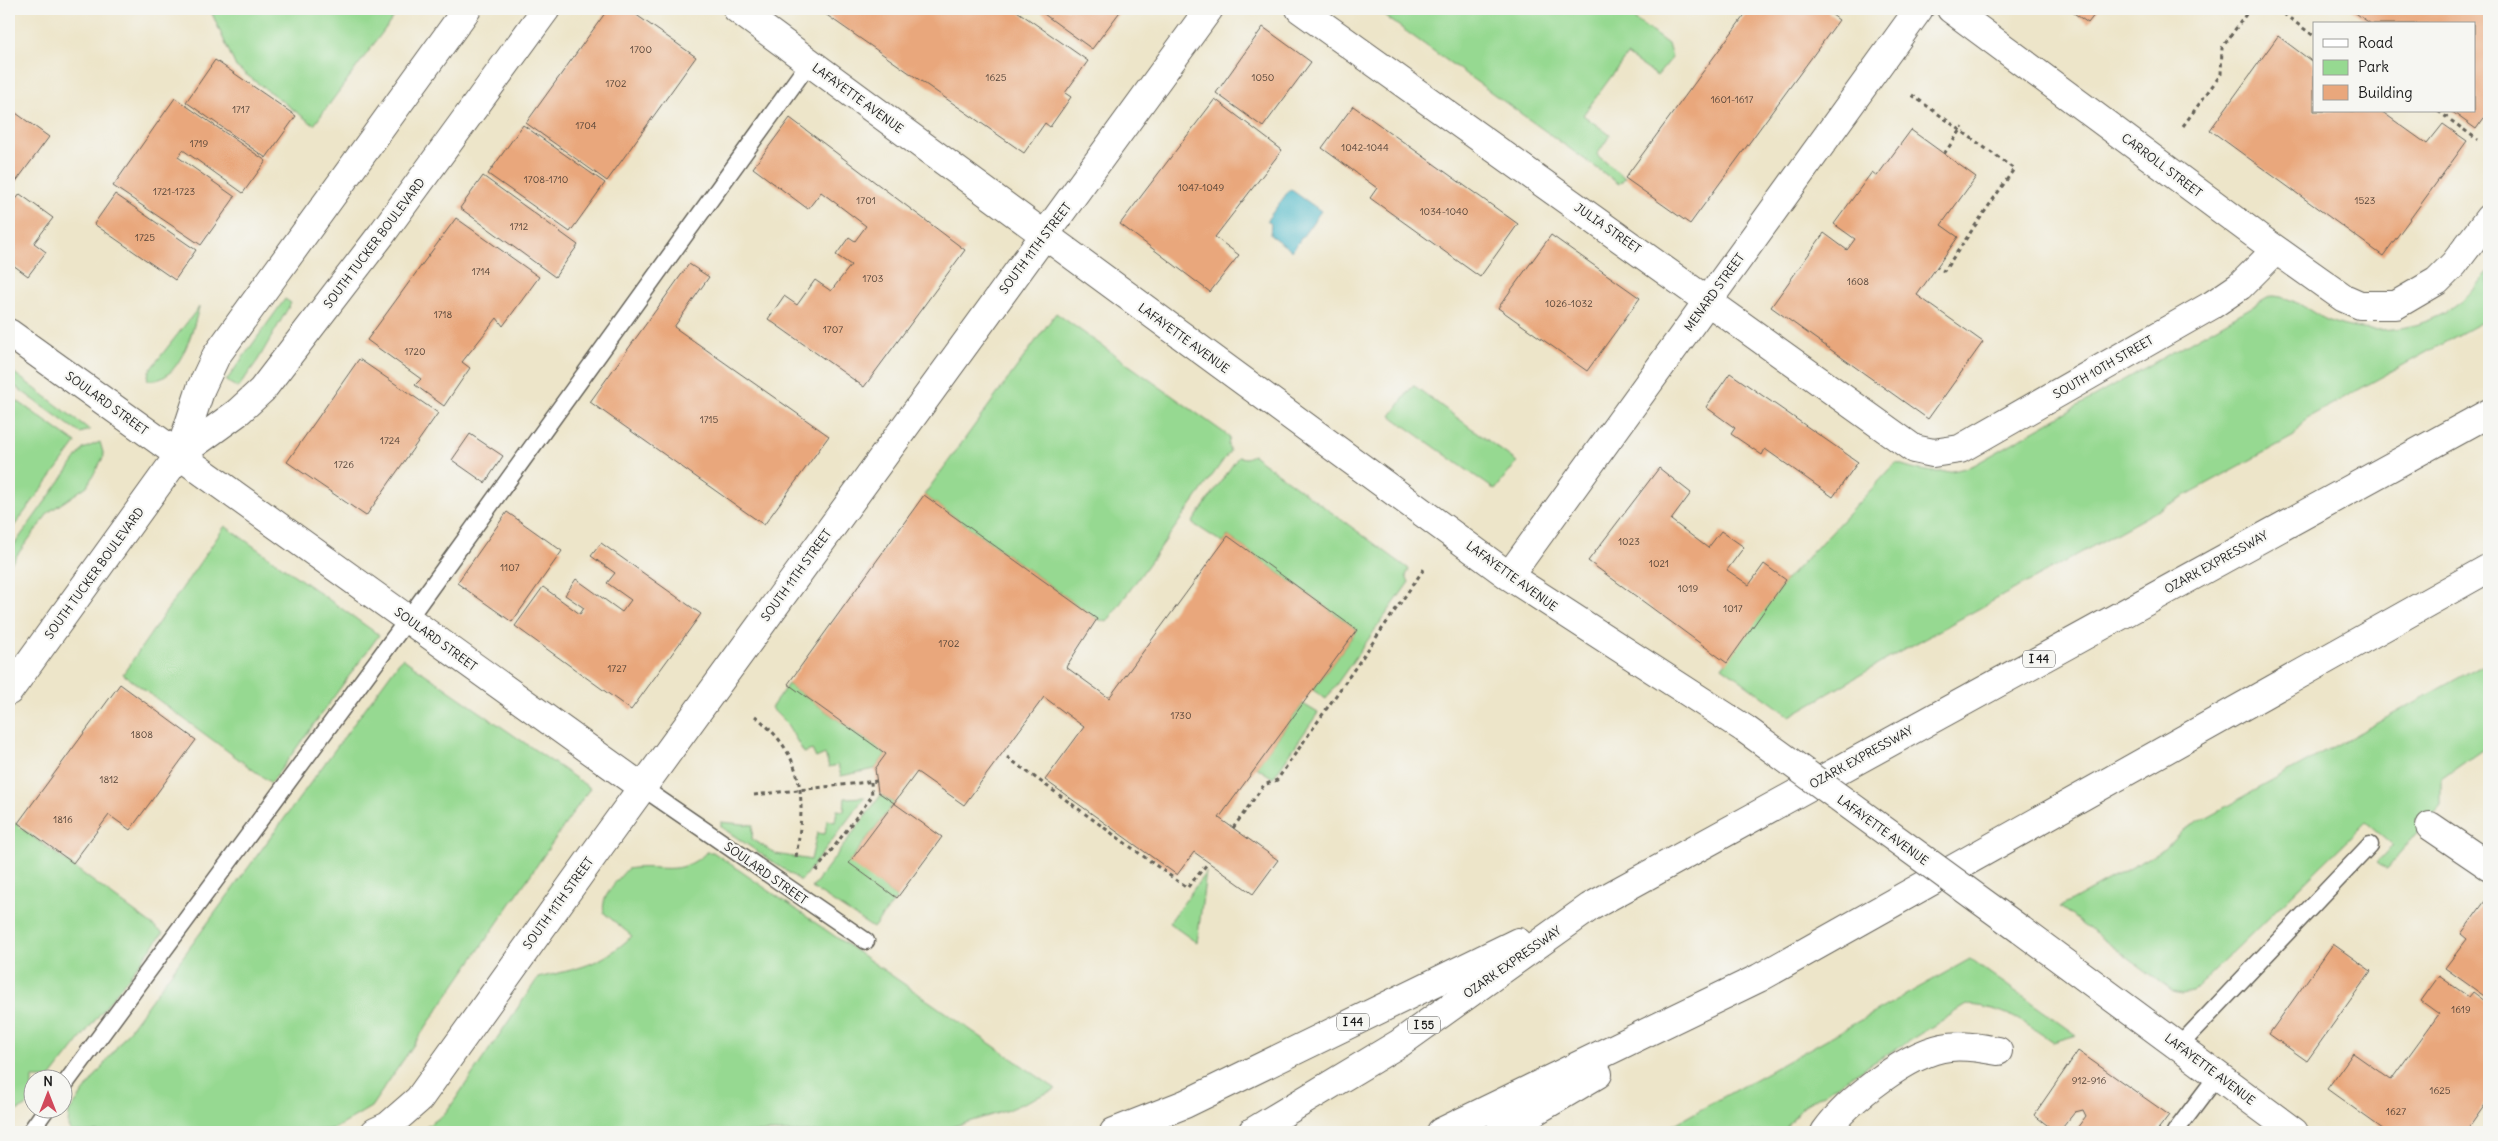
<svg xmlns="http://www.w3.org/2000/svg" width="2498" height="1141" font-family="Delius,sans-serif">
	<rect width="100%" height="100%" fill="#f6f6f2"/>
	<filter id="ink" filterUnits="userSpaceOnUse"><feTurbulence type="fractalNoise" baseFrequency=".02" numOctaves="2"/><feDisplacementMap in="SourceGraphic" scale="10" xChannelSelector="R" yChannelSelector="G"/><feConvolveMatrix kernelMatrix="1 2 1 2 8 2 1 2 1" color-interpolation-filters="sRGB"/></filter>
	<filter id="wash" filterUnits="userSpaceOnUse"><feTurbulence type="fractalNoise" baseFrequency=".0096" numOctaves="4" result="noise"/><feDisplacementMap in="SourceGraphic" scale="20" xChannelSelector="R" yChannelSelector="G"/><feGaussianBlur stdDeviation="1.12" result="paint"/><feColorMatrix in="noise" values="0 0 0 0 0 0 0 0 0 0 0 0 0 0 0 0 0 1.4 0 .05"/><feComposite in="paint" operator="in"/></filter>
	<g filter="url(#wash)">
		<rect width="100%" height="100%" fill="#ede5c9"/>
		<!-- green -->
		<path fill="#96d991" stroke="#597a56" d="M 210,9 L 399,9 L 399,10 L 314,125 L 236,67 Z
			M 1375,9 L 1621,9 L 1668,44 L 1672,58 L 1657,76 L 1627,55 L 1583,115 L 1610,135 L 1597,155 L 1625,178 L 1619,184 Z
			M 2489,271 L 2489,318 L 2307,418 L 2294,436 L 1898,653 L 1790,716 L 1722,667 L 1786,580 L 1896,463 C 1926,473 1943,476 1974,465 L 2271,296 C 2293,296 2308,311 2327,320 C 2369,338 2425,331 2461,302 C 2472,294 2480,281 2489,271 Z
			M 285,299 L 291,303 L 258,360 L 238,388 L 226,381 Z
			M 199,307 C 193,330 179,386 147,380 L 149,371 Z
			M 1056,313 L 1230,437 L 1228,445 L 1230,451 L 1107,622 L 1097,619 L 924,495 Z
			M 9,369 L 90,430 L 80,433 L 9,382 Z
			M 1413,385 L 1517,462 L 1495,490 L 1391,416 Z
			M 9,395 L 76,443 L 9,533 Z
			M 100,442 L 104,456 L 87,486 L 49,512 L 9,566 L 9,552 L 83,449 Z
			M 1253,455 L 1409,569 L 1406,576 L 1409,582 L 1326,699 L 1313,690 L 1357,630 L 1228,536 L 1223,543 L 1192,523 L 1238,457 L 1246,458 Z
			M 225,526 L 379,635 L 271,783 L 123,674 Z
			M 402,658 L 590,788 L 371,1107 L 334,1129 L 294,1132 L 71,1132 L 68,1126 L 69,1112 Z
			M 2489,661 L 2489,745 L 2441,779 L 2441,805 L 2387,869 L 2377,862 L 2393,845 L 2366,822 L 2192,992 L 2182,994 L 2173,992 L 2060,907 L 2165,849 L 2182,831 Z
			M 788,684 L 886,754 L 875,769 L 841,776 L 838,765 L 829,767 L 825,754 L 816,758 L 812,750 L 804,753 L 787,724 L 771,708 Z
			M 1303,704 L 1318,713 L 1273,778 L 1256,767 Z
			M 881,795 L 894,803 L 849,862 L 897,898 L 873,928 L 812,888 Z
			M 865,797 L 801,881 L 721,827 L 721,822 L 753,825 L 752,839 L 776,854 L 811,860 L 817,833 L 825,834 L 827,820 L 835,822 L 837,810 L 844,811 L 845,798 Z
			M 13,822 L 163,933 L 50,1078 L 32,1078 C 32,1105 33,1104 9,1114 L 9,827 Z
			M 707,852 L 713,852 L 1056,1089 L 1005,1111 L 935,1132 L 419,1132 L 446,1113 L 538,978 C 579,968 600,966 632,936 L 604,913 C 600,896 617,881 627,869 C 659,863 678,879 707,852 Z
			M 1206,872 L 1197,943 L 1169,923 Z
			M 1970,959 L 2077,1035 L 2053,1042 C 2023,1022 2004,1007 1967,1005 L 1803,1106 L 1783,1132 L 1647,1132 L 1673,1125 Z"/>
		<!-- water -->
		<path fill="#4bb7c7" stroke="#346a72" d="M 1290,189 L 1321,211 L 1292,251 L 1270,235 L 1271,224 L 1267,220 Z"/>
		<g id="blocks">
			<!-- building -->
			<path fill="#e9a77c" d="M 608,9 L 628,9 L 696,57 L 607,181 L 526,123 Z
				M 818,9 L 1014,9 L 1088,61 L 1065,93 L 1071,97 L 1050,127 L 1045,123 L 1024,153 Z
				M 1037,9 L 1122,9 L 1092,49 Z
				M 1687,9 L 1698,9 L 1694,14 Z
				M 1749,9 L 1824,9 L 1839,20 L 1690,224 L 1625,178 Z
				M 2068,9 L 2099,9 L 2088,23 Z
				M 2350,9 L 2489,9 L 2489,111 L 2476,129 L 2451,111 L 2474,111 L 2474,24 L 2371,24 Z
				M 1263,27 L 1311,62 L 1263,127 L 1216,93 Z
				M 2278,36 L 2314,63 L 2314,111 L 2381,111 L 2427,144 L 2443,124 L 2467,141 L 2383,256 L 2210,130 Z
				M 215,60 L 296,116 L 266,158 L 186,102 Z
				M 175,98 L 266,161 L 243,193 L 183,150 L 178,157 L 235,197 L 201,245 L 113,186 Z
				M 1215,99 L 1282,150 L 1215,237 L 1239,255 L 1210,292 L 1120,224 Z
				M 1353,106 L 1518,224 L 1480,277 L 1370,198 L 1377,188 L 1322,148 Z
				M 9,108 L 49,137 L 9,191 Z
				M 790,118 L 965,250 L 864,387 L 768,319 L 784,296 L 797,305 L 815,280 L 831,291 L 851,265 L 836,255 L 849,237 L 855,241 L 866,226 L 821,192 L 808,209 L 753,168 Z
				M 523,125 L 605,183 L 570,232 L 488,174 Z
				M 1911,130 L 1976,177 L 1941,225 L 1958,237 L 1917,295 L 1983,342 L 1928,419 L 1771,307 L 1824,233 L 1847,250 L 1855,239 L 1834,224 L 1872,172 L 1877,176 Z
				M 483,176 L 578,245 L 555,277 L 460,208 Z
				M 20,194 L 53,218 L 34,243 L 46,252 L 28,276 L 9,262 L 9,209 Z
				M 115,194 L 196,250 L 175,280 L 94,224 Z
				M 456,218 L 539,277 L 503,326 L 497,318 L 462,362 L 470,368 L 444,406 L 415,385 L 421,379 L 367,340 Z
				M 1551,235 L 1640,298 L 1587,371 L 1498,308 Z
				M 689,264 L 709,277 L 674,327 L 829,436 L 764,525 L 590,402 Z
				M 359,359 L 438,413 L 366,516 L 287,462 Z
				M 1730,373 L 1858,462 L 1833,497 L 1765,449 L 1762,455 L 1731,434 L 1735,428 L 1706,407 Z
				M 470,434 L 503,456 L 485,483 L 452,460 Z
				M 1659,468 L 1691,493 L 1671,520 L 1708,548 L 1721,531 L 1744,547 L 1727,570 L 1749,585 L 1764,564 L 1786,580 L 1727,663 L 1588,561 Z
				M 924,495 L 1097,619 L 1066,667 L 1109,698 L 1228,536 L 1357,630 L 1219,818 L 1278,860 L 1253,894 L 1194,852 L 1177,875 L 1045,780 L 1084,727 L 1044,697 L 964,805 L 917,772 L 894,803 L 942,837 L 897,898 L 849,863 L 894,803 L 878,792 L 875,769 L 886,754 L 788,684 Z
				M 507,512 L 562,551 L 512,622 L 457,583 Z
				M 601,543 L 701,614 L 631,710 L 515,626 L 543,587 L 580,614 L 584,608 L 565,595 L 576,579 L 622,612 L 631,600 L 607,583 L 615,573 L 591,556 Z
				M 120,684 L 196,740 L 130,830 L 109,815 L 73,863 L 18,823 Z
				M 2485,901 L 2489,904 L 2489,1099 L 2466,1132 L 2387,1132 L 2327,1089 L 2353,1053 L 2391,1080 L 2439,1014 L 2421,1001 L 2439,976 L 2469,997 L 2473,992 L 2485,1001 L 2487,998 L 2445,968 L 2467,939 L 2461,934 Z
				M 2333,944 L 2371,971 L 2307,1061 L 2269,1034 Z
				M 2078,1051 L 2169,1115 L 2156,1132 L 2074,1132 L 2086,1116 L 2083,1110 L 2075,1112 L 2059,1132 L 2056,1132 L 2034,1115 Z"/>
		</g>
	</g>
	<g filter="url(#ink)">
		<use href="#blocks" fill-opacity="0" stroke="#656259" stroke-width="1"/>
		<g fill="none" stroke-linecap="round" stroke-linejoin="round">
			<defs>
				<path id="lane" d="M 643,788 L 866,941
					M 2179,1046 L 2370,845
					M 62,1088 L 408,619 L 809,63
					M 30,1132 L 47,1108
					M 2175,1132 L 2218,1075"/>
				<path id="street" d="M 737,9 L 1509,576 L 1745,729
					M 1300,9 L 1914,449 L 1933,453 L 1960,449 L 2212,305 L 2240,286 L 2276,250
					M 1951,9 L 2261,239 L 2344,298 L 2360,305 L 2396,305 L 2437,281 L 2454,264 L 2489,218
					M 9,333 L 643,788
					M 1509,576 L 1919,9
					M 2430,826 L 2489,866
					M 2021,930 L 2294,1132
					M 375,1132 L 388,1126 L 419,1099 L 602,843 L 1209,9
					M 1825,1132 C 1847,1101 1910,1051 1949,1047 C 1965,1045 1982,1048 1998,1051"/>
				<path id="primary" d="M 179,455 L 237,413 L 262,390 L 381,235 L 546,9
					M 9,691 L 179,455 L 201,388 L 216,356 L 467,9"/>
				<path id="highway" d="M 1114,1132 L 1185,1104 L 1518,942
					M 1252,1132 L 1400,1043 L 1590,907 L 2489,413
					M 1441,1132 L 1759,978 L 2489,568
					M 1500,1132 L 1598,1074"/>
			</defs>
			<!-- lane casing -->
			<use href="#lane" stroke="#656259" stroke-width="19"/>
			<!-- street casing -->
			<use href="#street" stroke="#656259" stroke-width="30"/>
			<!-- primary casing -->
			<use href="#primary" stroke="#656259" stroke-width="30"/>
			<!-- highway casing -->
			<use href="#highway" stroke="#656259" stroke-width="30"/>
			<!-- path -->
			<path stroke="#656259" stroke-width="3" stroke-dasharray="4 4" stroke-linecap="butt" d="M 2277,9 L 2314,36
				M 1912,95 L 2014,169 L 1944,271 L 1937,267
				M 2438,111 L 2478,140
				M 2183,126 L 2221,74 L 2222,48 L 2249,10 L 2253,9
				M 1944,154 L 1963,127
				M 755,716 C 805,756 806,797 796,857
				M 1007,757 L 1187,888 L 1208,863
				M 754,795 L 877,781
				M 1233,828 L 1264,785 L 1277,780 L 1426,566
				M 816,871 L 872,796 L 871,782"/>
			<!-- lane -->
			<use href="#lane" stroke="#fff" stroke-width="16"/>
			<!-- street -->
			<use href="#street" stroke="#fff" stroke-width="28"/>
			<!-- primary -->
			<use href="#primary" stroke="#fff" stroke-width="28"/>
			<!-- highway -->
			<use href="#highway" stroke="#fff" stroke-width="28"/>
			<defs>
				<path id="street-bridge" d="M 1745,729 L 2021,930"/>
			</defs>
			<!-- street-bridge casing -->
			<use href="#street-bridge" stroke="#656259" stroke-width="30" stroke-linecap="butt"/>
			<!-- street-bridge -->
			<use href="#street-bridge" stroke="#fff" stroke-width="28"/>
		</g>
	</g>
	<g text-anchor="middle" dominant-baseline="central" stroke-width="4.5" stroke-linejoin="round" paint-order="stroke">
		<!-- number labels -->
		<g font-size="10" fill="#4f3f34">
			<text x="641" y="49">1700</text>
			<text x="996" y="77">1625</text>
			<text x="1263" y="77">1050</text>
			<text x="616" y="83">1702</text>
			<text x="1732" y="99">1601-1617</text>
			<text x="241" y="109">1717</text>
			<text x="586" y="125">1704</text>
			<text x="199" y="143">1719</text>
			<text x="1365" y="147">1042-1044</text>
			<text x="546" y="179">1708-1710</text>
			<text x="1201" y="187">1047-1049</text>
			<text x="174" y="191">1721-1723</text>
			<text x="866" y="200">1701</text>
			<text x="2365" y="200">1523</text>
			<text x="1444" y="211">1034-1040</text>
			<text x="519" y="226">1712</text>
			<text x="145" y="237">1725</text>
			<text x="481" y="271">1714</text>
			<text x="873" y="278">1703</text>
			<text x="1858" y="281">1608</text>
			<text x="1569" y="303">1026-1032</text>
			<text x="443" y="314">1718</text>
			<text x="833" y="329">1707</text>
			<text x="415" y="351">1720</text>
			<text x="709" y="419">1715</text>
			<text x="390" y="440">1724</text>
			<text x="344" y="464">1726</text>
			<text x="1629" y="541">1023</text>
			<text x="1659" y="563">1021</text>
			<text x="510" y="567">1107</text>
			<text x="1688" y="588">1019</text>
			<text x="1733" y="608">1017</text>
			<text x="949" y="643">1702</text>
			<text x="617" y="668">1727</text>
			<text x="1181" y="715">1730</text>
			<text x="142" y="734">1808</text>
			<text x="109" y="779">1812</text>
			<text x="63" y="819">1816</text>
			<text x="2461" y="1009">1619</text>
			<text x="2089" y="1080">912-916</text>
			<text x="2440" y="1090">1625</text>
			<text x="2396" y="1111">1627</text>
		</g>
		<!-- shield labels -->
		<g fill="#f6f6f2" stroke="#5d5d5c" stroke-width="1">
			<rect x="2023" y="650.5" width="32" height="17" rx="4"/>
			<rect x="1337" y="1013.5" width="32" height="17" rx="4"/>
			<rect x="1408" y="1016.5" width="32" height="17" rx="4"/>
		</g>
		<g font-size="11" font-weight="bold" fill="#1c1c1c">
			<text x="2039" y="659">I 44</text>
			<text x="1353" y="1022">I 44</text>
			<text x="1424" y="1025">I 55</text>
		</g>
		<!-- street labels -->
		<g font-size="12" fill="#1c1c1c" stroke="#f6f6f2">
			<text transform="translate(858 98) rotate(36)">LAFAYETTE AVENUE</text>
			<text transform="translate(2162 165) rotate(37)">CARROLL STREET</text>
			<text transform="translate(1608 228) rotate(35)">JULIA STREET</text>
			<text transform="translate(374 243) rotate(-53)">SOUTH TUCKER BOULEVARD</text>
			<text transform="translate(1035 248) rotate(-53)">SOUTH 11TH STREET</text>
			<text transform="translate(1714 292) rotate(-54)">MENARD STREET</text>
			<text transform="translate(1184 338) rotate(36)">LAFAYETTE AVENUE</text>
			<text transform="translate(2103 367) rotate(-30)">SOUTH 10TH STREET</text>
			<text transform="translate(107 403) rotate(36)">SOULARD STREET</text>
			<text transform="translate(2216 562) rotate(-29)">OZARK EXPRESSWAY</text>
			<text transform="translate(94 573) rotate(-54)">SOUTH TUCKER BOULEVARD</text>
			<text transform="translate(796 575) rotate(-54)">SOUTH 11TH STREET</text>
			<text transform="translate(1512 576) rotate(36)">LAFAYETTE AVENUE</text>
			<text transform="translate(436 639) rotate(36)">SOULARD STREET</text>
			<text transform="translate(1861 757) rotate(-29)">OZARK EXPRESSWAY</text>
			<text transform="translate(1883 830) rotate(36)">LAFAYETTE AVENUE</text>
			<text transform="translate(766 873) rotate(35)">SOULARD STREET</text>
			<text transform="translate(558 903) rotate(-54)">SOUTH 11TH STREET</text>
			<text transform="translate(1512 962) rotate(-35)">OZARK EXPRESSWAY</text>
			<text transform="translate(2210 1069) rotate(37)">LAFAYETTE AVENUE</text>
		</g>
	</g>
	<!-- margin -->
	<rect width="2498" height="1141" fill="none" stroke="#f6f6f2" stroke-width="30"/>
	<!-- legend -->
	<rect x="2313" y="22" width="162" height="90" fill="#f6f6f2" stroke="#9f9f9c"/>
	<rect x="2323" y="39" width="25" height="8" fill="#ffffff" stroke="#9f9f9c"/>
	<text x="2358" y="48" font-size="15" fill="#1c1c1c">Road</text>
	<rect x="2323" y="60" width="25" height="15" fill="#96d991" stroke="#9f9f9c"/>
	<text x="2358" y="72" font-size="15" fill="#1c1c1c">Park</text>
	<rect x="2323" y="85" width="25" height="15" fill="#e9a77c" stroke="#9f9f9c"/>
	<text x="2358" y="98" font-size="15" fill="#1c1c1c">Building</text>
	<!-- north arrow -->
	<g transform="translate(48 1094)"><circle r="24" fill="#f6f6f2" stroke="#9f9f9c"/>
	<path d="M0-4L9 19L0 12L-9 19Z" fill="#d1495b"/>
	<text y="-8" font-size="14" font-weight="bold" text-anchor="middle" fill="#1c1c1c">N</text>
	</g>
</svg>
